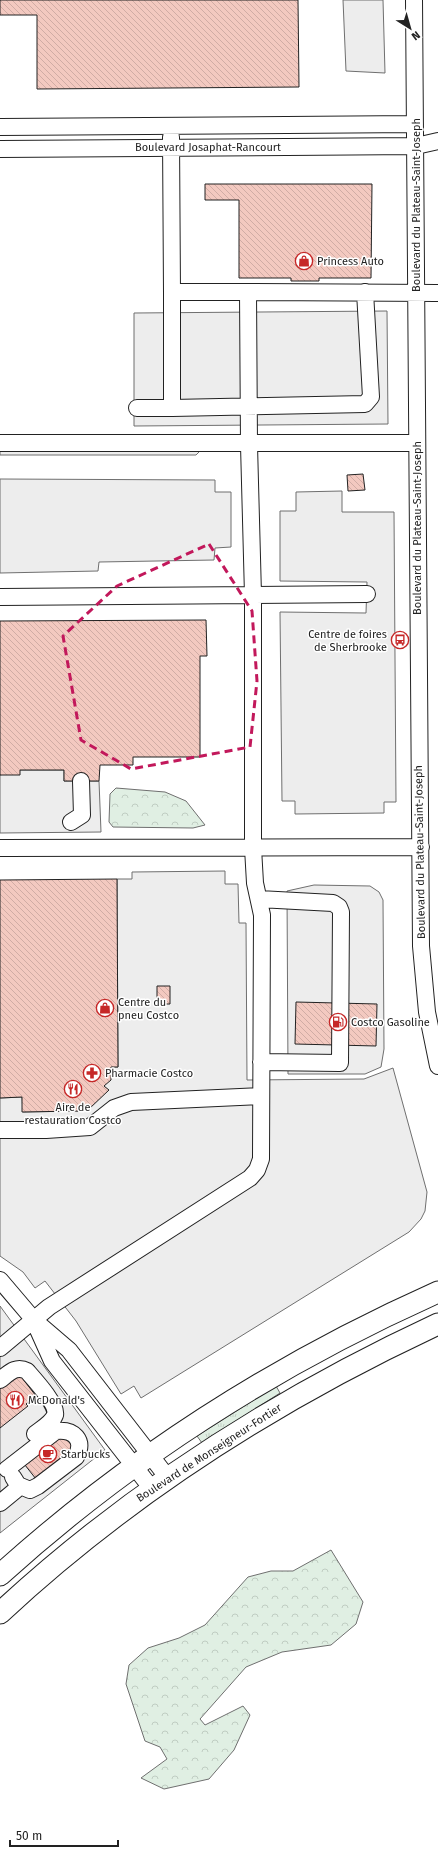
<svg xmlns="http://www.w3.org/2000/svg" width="438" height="1856" font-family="'Fira Sans',sans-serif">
	<defs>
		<pattern id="grass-tufts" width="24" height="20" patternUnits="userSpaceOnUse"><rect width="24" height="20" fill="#e0efe3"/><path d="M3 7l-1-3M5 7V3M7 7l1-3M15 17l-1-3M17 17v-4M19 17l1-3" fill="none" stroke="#c0cdc2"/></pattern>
		<pattern id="forest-crowns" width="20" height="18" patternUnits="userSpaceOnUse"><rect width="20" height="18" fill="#e0efe3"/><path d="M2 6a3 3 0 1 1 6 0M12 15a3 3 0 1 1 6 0" fill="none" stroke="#c0cdc2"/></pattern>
		<pattern id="building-back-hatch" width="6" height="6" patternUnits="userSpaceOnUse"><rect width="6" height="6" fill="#f3c9c0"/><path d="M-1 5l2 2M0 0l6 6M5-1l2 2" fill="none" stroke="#d0aca5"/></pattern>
	</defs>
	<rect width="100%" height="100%" fill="#fff"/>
	<!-- grass -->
	<path fill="url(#grass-tufts)" stroke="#6f6f6f" d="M 276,1386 L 280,1393 L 202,1443 L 197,1436 Z"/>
	<!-- forest -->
	<path fill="url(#forest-crowns)" stroke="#6f6f6f" d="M 116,788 L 165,792 L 186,801 L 205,825 L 193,828 L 113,827 L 109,822 L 110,794 Z
		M 331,1550 L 363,1602 L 356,1624 L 331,1645 L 282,1652 L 246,1667 L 200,1719 L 205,1725 L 243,1706 L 250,1715 L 234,1750 L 209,1779 L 164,1789 L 141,1778 L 167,1759 L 160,1747 L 145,1741 L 126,1684 L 129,1665 L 148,1648 L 179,1638 L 205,1625 L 248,1577 L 271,1571 L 293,1571 Z"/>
	<!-- parking -->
	<path fill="#ededed" stroke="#6f6f6f" d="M 343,0 L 383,0 L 385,73 L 346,71 Z
		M 387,311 L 388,424 L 134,426 L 134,313 Z
		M 0,443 L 207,444 L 196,455 L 0,455 Z
		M 0,479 L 215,480 L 215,492 L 231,492 L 231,547 L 215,548 L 214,560 L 99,562 L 98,571 L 0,573 Z
		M 342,491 L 342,512 L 394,512 L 396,802 L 384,802 L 384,813 L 295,814 L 295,801 L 282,801 L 280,612 L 366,613 L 367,582 L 280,581 L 280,511 L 296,511 L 296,492 Z
		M 20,770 L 64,770 L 64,781 L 99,781 L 101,832 L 0,833 L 0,775 Z
		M 225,871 L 225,884 L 238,884 L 239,923 L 246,923 L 247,1080 L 364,1079 L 393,1068 L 427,1192 L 425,1211 L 421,1219 L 409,1232 L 141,1398 L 134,1386 L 121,1394 L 76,1321 L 45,1281 L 35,1288 L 23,1272 L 0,1256 L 0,1098 L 22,1097 L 23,1112 L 78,1111 L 85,1105 L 89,1109 L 108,1090 L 104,1086 L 111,1067 L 118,1067 L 117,879 L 132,879 L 132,872 Z
		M 314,885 L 370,886 L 379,892 L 383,900 L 384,1049 L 381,1067 L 365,1074 L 288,1074 L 287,891 Z
		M 0,1306 L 105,1450 L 0,1533 Z"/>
	<!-- building -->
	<path fill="url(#building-back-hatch)" stroke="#222" d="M 0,0 L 298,0 L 299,87 L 37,89 L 37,15 L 0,15 Z
		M 205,184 L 372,184 L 371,278 L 319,278 L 319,281 L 291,281 L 291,278 L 239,278 L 239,200 L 205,200 Z
		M 363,474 L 365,490 L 348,491 L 347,475 Z
		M 206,620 L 207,656 L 200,656 L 200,757 L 133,757 L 133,765 L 100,765 L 99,781 L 64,781 L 64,770 L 20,770 L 20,775 L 0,775 L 0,621 Z
		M 117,879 L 118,1067 L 111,1067 L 111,1080 L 104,1086 L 109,1090 L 89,1109 L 85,1105 L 78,1111 L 22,1112 L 22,1097 L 0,1098 L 0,880 Z
		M 157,986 L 170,986 L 170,1004 L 157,1004 Z
		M 296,1002 L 377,1004 L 376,1046 L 295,1044 Z
		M 16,1370 L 36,1396 L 26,1404 L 28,1406 L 0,1428 L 0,1382 Z
		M 61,1430 L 75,1449 L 36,1479 L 21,1460 Z"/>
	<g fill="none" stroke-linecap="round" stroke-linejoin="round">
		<defs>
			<path id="minor" d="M 414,0 L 421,946 L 427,1012 L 438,1066
				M 0,127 L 415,124
				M 171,137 L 172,292
				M 0,149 L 416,146 L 438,141
				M 248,292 L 172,292 L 172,408 L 365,404 L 371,397 L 365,292
				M 137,408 L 172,408
				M 0,443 L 417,443
				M 0,597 L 367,594
				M 71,822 L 82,815 L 81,781
				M 0,848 L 421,847
				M 259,899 L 333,903 L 339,907 L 341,912 L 340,1063 L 261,1062
				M 0,1130 L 46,1130 L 90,1127 L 114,1108 L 131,1102 L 261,1096
				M 0,1280 L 34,1320 L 69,1350 L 168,1478
				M 35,1323 L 52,1361 L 152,1489
				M 0,1348 L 49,1307 L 250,1178 L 257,1170 L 261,1159 L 262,915 L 255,883 L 253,848 L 253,595 L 249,445 L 248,292 L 438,293
				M 0,1380 C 9,1373 16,1365 27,1371 C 34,1379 58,1405 55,1415 C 52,1423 41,1429 35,1434
				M 7,1469 L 56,1431 C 74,1429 85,1440 76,1457 L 38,1486 L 30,1490 L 18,1485
				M 0,1503 L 17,1489 L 18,1485 L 13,1477"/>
			<path id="major" d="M 0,1575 C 129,1458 279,1363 438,1292
				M 0,1613 C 129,1493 279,1398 438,1324"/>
		</defs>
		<!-- minor casing -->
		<use href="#minor" stroke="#222" stroke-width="18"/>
		<!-- major casing -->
		<use href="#major" stroke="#222" stroke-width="23"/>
		<!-- minor -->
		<use href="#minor" stroke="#fff" stroke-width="16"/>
		<!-- major -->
		<use href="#major" stroke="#fff" stroke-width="21"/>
	</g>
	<!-- marked area -->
	<path fill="none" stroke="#c2185b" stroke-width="3" stroke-dasharray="8 5" stroke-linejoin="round" d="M 209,544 L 252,611 L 257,681 L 250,747 L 131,769 L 81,740 L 63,636 L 117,586 Z"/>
	<!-- icons -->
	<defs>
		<symbol id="shop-ring" viewBox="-11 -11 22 22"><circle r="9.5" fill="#fff" stroke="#c62828" stroke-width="1.5"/><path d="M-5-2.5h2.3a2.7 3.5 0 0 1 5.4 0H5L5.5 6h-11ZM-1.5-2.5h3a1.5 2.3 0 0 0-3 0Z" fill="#c62828"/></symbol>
		<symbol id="bus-ring" viewBox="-11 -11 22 22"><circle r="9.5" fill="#fff" stroke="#c62828" stroke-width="1.5"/><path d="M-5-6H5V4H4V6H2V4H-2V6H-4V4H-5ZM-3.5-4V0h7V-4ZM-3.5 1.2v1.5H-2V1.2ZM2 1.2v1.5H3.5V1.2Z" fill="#c62828"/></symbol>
		<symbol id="fuel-ring" viewBox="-11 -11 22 22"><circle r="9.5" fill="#fff" stroke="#c62828" stroke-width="1.5"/><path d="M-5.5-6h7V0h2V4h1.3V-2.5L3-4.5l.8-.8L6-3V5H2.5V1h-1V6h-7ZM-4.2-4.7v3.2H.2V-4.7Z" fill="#c62828"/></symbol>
		<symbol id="pharmacy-ring" viewBox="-11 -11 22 22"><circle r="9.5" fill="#fff" stroke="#c62828" stroke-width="1.5"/><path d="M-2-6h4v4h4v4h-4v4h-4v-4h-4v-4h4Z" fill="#c62828"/></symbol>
		<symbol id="restaurant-ring" viewBox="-11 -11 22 22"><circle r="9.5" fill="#fff" stroke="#c62828" stroke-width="1.5"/><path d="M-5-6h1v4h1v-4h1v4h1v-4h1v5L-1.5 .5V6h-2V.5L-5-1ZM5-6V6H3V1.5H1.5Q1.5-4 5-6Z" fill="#c62828"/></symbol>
		<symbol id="cafe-ring" viewBox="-11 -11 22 22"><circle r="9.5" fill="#fff" stroke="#c62828" stroke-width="1.5"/><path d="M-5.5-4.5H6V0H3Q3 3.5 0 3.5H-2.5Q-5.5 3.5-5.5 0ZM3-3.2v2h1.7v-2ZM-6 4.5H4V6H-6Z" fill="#c62828"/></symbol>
	</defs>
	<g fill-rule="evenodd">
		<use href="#shop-ring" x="294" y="251" width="20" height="20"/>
		<use href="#bus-ring" x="390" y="630" width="20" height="20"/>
		<use href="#shop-ring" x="95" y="998" width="20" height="20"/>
		<use href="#fuel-ring" x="328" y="1012" width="20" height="20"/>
		<use href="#pharmacy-ring" x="82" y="1063" width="20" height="20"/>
		<use href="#restaurant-ring" x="63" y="1079" width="20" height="20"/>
		<use href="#restaurant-ring" x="5" y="1390" width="20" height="20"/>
		<use href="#cafe-ring" x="38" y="1444" width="20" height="20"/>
	</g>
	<g text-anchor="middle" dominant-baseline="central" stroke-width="3" stroke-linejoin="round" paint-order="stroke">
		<!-- street labels -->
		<g font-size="11" fill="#222" stroke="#fff">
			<text x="208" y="147">Boulevard Josaphat-Rancourt</text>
			<text transform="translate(416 205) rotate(-90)">Boulevard du Plateau-Saint-Joseph</text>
			<text transform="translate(417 528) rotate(-90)">Boulevard du Plateau-Saint-Joseph</text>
			<text transform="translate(420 852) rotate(-91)">Boulevard du Plateau-Saint-Joseph</text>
			<text transform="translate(209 1453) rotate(-33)">Boulevard de Monseigneur-Fortier</text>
		</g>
		<!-- poi labels -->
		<g font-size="11" fill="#222" stroke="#fff" text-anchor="start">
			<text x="317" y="261">Princess Auto</text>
			<text x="387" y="634" text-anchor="end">Centre de foires<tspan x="387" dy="13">de Sherbrooke</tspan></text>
			<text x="118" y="1002">Centre du<tspan x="118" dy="13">pneu Costco</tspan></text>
			<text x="351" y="1022">Costco Gasoline</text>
			<text x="105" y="1073">Pharmacie Costco</text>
			<text x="73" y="1107" text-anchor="middle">Aire de<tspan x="73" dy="13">restauration Costco</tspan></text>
			<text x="28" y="1400">McDonald's</text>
			<text x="61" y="1454">Starbucks</text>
		</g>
	</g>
	<!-- north arrow -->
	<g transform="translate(410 28) rotate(143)" stroke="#ffffff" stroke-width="3" paint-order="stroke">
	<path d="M0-3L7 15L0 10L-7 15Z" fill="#222222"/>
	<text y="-6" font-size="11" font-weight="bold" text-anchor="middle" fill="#222222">N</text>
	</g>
	<!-- scale -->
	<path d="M10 1840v6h108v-6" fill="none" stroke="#222222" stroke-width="2"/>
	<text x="16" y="1840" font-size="12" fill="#222222" stroke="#ffffff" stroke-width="3" paint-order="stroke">50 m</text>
</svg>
